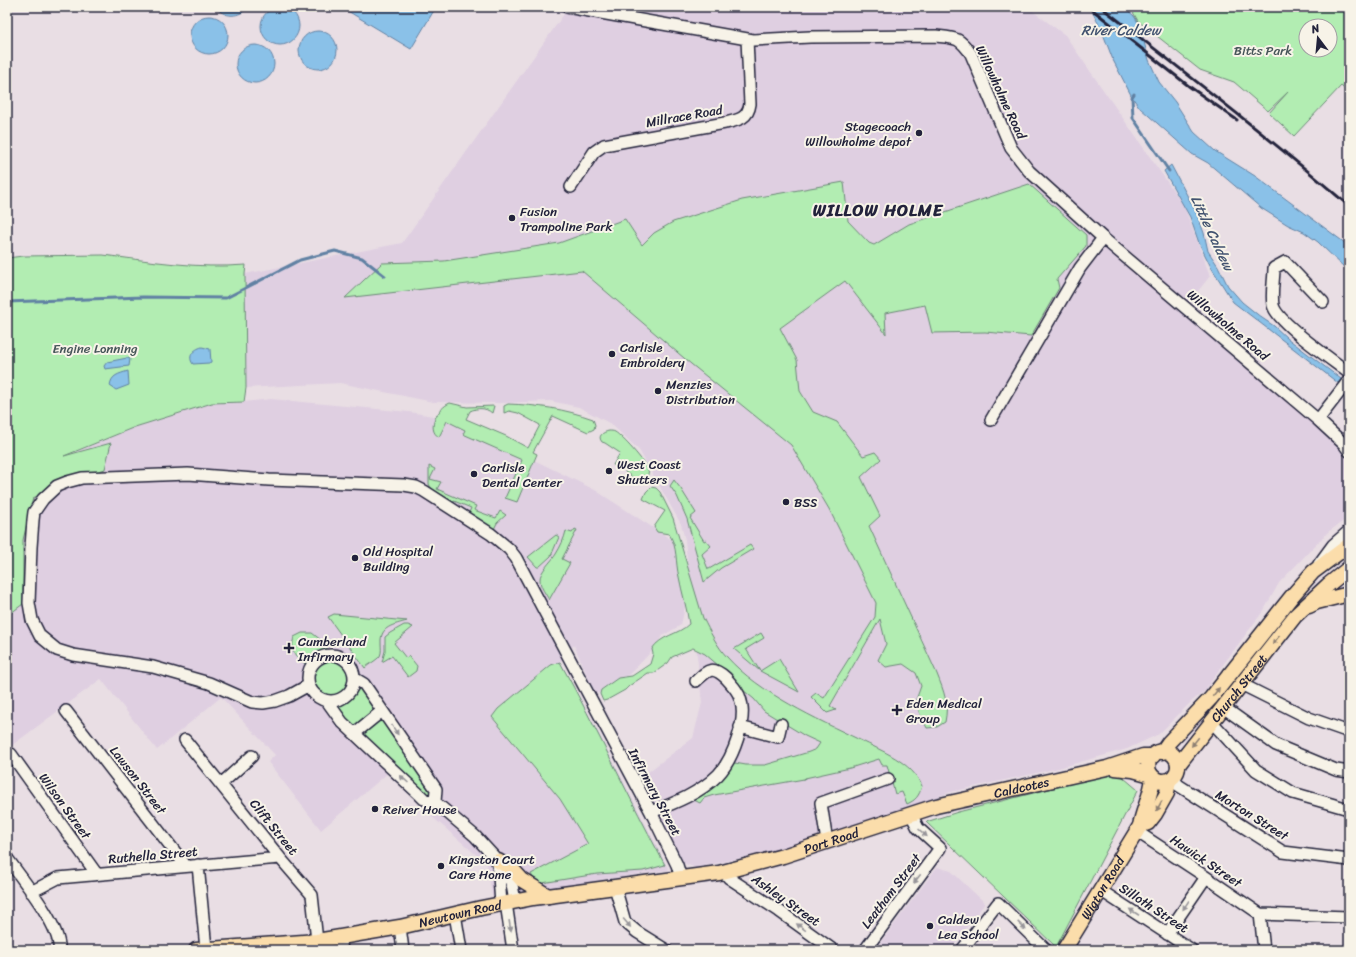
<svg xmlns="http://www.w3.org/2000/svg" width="1356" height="957" font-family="Sriracha,sans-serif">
	<rect width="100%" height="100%" fill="#e9dee4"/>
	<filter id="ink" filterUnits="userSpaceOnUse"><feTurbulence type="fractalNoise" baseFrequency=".025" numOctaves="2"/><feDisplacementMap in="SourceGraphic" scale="8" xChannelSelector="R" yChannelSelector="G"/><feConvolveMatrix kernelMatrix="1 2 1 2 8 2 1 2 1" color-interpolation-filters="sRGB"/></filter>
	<g filter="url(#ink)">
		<!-- built -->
		<path fill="#dfcfe1" d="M 569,7 L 1030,7 L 1035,13 L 1065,35 L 1184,206 L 1210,276 L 1182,311 L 1339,444 L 1349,461 L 1349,517 L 1328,532 L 1279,583 L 1264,610 L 1216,674 L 1205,691 L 1192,701 L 1159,734 L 1127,749 L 1055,769 L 951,792 L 795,846 L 696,868 L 681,862 L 640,778 L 693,738 L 702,703 L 685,540 L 681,524 L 639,450 L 611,424 L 579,407 L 550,401 L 501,403 L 433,402 L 340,383 L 246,388 L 245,274 L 402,243 Z
			M 271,399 L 409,412 L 451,419 L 595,490 L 675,542 L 687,598 L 681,625 L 662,636 L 653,650 L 615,689 L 595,694 L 574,645 L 560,662 L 587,710 L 669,870 L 492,896 L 487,864 L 430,815 L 409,792 L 388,773 L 321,830 L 268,762 L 275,755 L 221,697 L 157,750 L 101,679 L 7,749 L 7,482 L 59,459 L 135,427 L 212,403 L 244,402 Z
			M 937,867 L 951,871 L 985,903 L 950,950 L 875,950 Z"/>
		<!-- green -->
		<path fill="#b2edb2" stroke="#6a8876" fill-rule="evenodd" d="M 1130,7 L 1349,7 L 1349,93 L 1341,86 L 1294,136 L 1269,113 L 1288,92 L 1268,111 L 1234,82 L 1200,70 L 1138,21 ZM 1306,26 L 1330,26 L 1330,50 L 1306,50 Z
			M 844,182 L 848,221 L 869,243 L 874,245 L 909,224 L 1029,184 L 1086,235 L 1086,246 L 1057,279 L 1059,288 L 1031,336 L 985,332 L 932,333 L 925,305 L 885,313 L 886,334 L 845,281 L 780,328 L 797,360 L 800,391 L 813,412 L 837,422 L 863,456 L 875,452 L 881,459 L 861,477 L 880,516 L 869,526 L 937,674 C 944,692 949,703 945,722 L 937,727 L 927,728 L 919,712 L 916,700 L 921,686 L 916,673 L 903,664 L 886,667 L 878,660 L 886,644 L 880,619 L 830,706 L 836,710 L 827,713 L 811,697 L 816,693 L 824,698 L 875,617 L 876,603 L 829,509 L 791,445 L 691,364 L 582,271 L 345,298 L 382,263 L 444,261 L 559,243 L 625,219 L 642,245 L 654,233 L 673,222 L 742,200 Z
			M 103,255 C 150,261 198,269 246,265 L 245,274 L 246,388 L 244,402 L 212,403 L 135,427 L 64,456 L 111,443 L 105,469 L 67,482 L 33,498 L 23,540 L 23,604 L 7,616 L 7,258 L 23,256 Z
			M 450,403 L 467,407 L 494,406 L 492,413 C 485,407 477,408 470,411 L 466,419 L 506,436 L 528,448 L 540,425 L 518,413 L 509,411 L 504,413 L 504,406 L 508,404 C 537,405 565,409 593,419 L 595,425 L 594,429 L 588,432 L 553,416 L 533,452 L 537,454 L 517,502 L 505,498 L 522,460 L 463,434 L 465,430 L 447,421 L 439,437 C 425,429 439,407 450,403 Z
			M 609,431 C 610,431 614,431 615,432 C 622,436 646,463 648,470 C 649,472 648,475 647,476 C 641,485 631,476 625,472 L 626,470 L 613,465 L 620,453 L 605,443 L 602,442 C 597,436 603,432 609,431 Z
			M 429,466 L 435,469 L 430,479 L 441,482 L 437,489 L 476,506 L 474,510 L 496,518 L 500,511 L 506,515 L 497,523 L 494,529 L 468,515 L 471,508 L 454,501 L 453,504 L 431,488 L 429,484 Z
			M 674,480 L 681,489 L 696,513 L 690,518 L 704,541 L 706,540 L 711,546 L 702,554 L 708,569 L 709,569 L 750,545 L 753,549 L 721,568 L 704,582 L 687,519 L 677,496 L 670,486 Z
			M 651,487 L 656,488 L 660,492 L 673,518 L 703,618 C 710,632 717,646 727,657 C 759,693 817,719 860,740 C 882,751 912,762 922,786 C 919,796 916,800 907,804 L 902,792 L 895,794 L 887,765 L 882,765 L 879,759 L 850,768 L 805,778 L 804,779 L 714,795 L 704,798 L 700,803 L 694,800 C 715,786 719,786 729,762 L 746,765 L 765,765 L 809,752 L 816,749 L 820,743 L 805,736 L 764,711 L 754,699 L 727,677 L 719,666 L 705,654 L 693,648 L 672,657 L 668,663 L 654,673 L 648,673 L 629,686 L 625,690 L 607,700 L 603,701 L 600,694 L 601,690 L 618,678 L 632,676 L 650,664 L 653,654 L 652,649 C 661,635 678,635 689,624 C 687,608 682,593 679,577 C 675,562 678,547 669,534 L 657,532 L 654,527 L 665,511 L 643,499 L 646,492 Z
			M 575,529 L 577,530 L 562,559 L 570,563 L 549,600 C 546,594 540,587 540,580 C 539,572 552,561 556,554 C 561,546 564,539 566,531 L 572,533 Z
			M 556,535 L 559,537 L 551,556 L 539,567 L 537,567 L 528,557 Z
			M 334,614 L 407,621 C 394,625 380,626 381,643 C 381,647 382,652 380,656 C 377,660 369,664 365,668 L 328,617 Z
			M 404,625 L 408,625 L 413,627 L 394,643 L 406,658 L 409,656 L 417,666 L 416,671 L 408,677 L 392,656 L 382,662 L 385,651 L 385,637 L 390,633 Z
			M 302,633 L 312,633 L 321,640 L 329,651 L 317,655 L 307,665 C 295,657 290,652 294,637 Z
			M 761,633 L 764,638 L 746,649 L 760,671 L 779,659 L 799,692 L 760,671 L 734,649 Z
			M314 677a18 18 0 1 1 36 0a18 18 0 1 1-36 0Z
			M 560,662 C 597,729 629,798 665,865 L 643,871 L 597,874 L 542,883 L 533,878 L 531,874 L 588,844 L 560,799 L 492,717 L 498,709 L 551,665 Z
			M 360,688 L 363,690 L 374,710 L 373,713 L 358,726 L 354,726 L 337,711 L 338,705 C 346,702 353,698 356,690 Z
			M 378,720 L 384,722 L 430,791 L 431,793 L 428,795 L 426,794 L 363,735 L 364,732 Z
			M 1117,772 L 1138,790 L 1056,947 L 926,822 L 958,812 Z"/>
		<!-- water -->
		<path fill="#8ac1e8" stroke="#6081a3" d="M261 26a19 19 0 1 1 38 0a19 19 0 1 1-38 0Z
			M 216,7 L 248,7 C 240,18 224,18 216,7 Z
			M 341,7 L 436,7 L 411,49 Z
			M 1090,7 L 1124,7 L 1134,16 L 1139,24 L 1149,60 L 1159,82 L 1175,102 L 1194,132 L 1215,151 L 1255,176 L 1349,246 L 1349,272 L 1318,242 L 1304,232 L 1288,225 L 1261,208 L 1208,163 L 1192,154 L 1140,108 L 1132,97 L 1113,60 L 1102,31 Z
			M190 35a19 19 0 1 1 38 0a19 19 0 1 1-38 0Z
			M299 50a19 19 0 1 1 38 0a19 19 0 1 1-38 0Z
			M236 64a19 19 0 1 1 38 0a19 19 0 1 1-38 0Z
			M 1171,165 L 1197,214 L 1204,233 L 1208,251 L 1218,266 L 1228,286 L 1242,302 L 1262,318 L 1274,326 L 1287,338 L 1341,379 L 1338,383 L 1233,302 L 1211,267 L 1199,243 L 1190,217 L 1164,171 Z
			M 202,347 L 210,349 L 211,362 L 209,363 L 193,364 C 187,356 194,349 202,347 Z
			M 127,358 L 130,359 L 129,366 L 105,369 L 104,366 L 107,362 Z
			M 128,371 L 129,385 L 116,390 L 110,386 C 111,375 119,374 128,371 Z"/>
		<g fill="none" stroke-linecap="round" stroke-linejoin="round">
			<!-- stream -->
			<path stroke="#6081a3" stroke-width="3" d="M 1134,94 L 1132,97 L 1133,118 L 1169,171
				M 7,302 L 143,297 L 226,298 L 300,260 L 335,251 L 362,258 L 385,276"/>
			<defs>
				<path id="minor" d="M 567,7 L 753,40 L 810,37 L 936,36 C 956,38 959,37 971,54 L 1011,148 L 1029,171 L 1103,238 L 1318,420 L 1344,444 L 1349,451
					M 571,187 L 594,152 L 604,145 L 725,123 C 738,120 748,119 750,104 L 747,39
					M 1323,302 L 1285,262 L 1274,268 C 1274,279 1271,294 1273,305 C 1276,322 1334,361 1349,373
					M 991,420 L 1080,268 L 1103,238
					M 1318,420 L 1349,380
					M 1319,564 L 1333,545 L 1349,531
					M308 678a23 23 0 1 1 46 0a23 23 0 1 1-46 0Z
					M 354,678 L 364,684 L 436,789 L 435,802
					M 1241,684 L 1309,718 L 1349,732
					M 309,685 L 289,696 L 275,701 L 263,703 L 252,702 L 209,683 L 153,667 L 73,655 L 57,650 L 40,636 L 32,620 L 29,603 L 31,547 L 33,520 L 34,512 L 43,499 L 57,486 L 67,482 L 82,478 L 188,474 L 269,480 L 404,485 L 416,487 L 424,491 L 491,534 L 509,549 L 516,558 L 651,812 L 677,865 L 681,878
					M 327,701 L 342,722 L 420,795 L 424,799 L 435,802 L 475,836 L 498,861 L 506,870 L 512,885 L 515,901
					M 1223,707 L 1276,745 L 1336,770 L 1349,772
					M 66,711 L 186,866
					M 1211,721 L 1256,770 L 1293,793 L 1345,808 L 1349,808
					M 740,727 L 778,737 L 781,724
					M 355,733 L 382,711
					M 185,740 L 280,858 L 312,895 L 317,941
					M 11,754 L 96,873
					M 1173,777 L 1178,785 L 1283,852 L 1349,860
					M 221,784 L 252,756
					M 651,812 C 675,803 700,793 718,775 C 733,759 748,719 740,698 C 738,690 731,684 726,678 C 712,665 708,670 696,681
					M 1136,831 L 1206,877 L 1260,914
					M 827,842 L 821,803 L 888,779
					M 7,858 C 21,878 62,927 59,950
					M 498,862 L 501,904
					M 198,865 L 206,949
					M 724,872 L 729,878 L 779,911 L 833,950
					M 615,887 L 625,922 L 637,932 L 666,950
					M 1100,890 L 1192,950
					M 31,892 L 58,878 L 280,858
					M 506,903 L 513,950
					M 455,914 L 461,950
					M 1260,914 L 1349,917
					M 1260,914 L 1264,950
					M 400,927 L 403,950
					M 1167,934 L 1206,877
					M 340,938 L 342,950
					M 865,950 L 940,848 L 918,828 L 911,814
					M 962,950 L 998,903 L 1046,950"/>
				<g id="major">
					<path d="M 1309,606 L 1317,602 L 1349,594"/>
					<circle cx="1163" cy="766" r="15"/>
					<path d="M 1162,752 L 1169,742 L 1211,698 L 1292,596 L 1313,572 L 1349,545"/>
					<path id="s1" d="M 1178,765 L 1295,616 L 1328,585 L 1349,568"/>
					<path d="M 1115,768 L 1133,770 L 1151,775"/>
					<path d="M 1140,826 L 1148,823 L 1155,814 L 1167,793 L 1169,780"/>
					<path d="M 498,861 L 512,869 L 522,880 L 548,896"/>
					<path id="s2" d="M 196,950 L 317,941 L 400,927 L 481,908 L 533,898 L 719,873 L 783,856 L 936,806 L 1107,768 L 1143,756 L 1153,756"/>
					<path id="s3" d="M 1064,950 L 1140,826 C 1143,809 1152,794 1153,777"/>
				</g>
			</defs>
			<!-- minor casing -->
			<use href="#minor" stroke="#22223b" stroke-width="14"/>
			<!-- major casing -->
			<use href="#major" stroke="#22223b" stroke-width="17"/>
			<!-- minor -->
			<use href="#minor" stroke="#f7f3e8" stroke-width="11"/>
			<!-- major -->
			<use href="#major" stroke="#fbddab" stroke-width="14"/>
			<!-- rail -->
			<path stroke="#22223b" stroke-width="3" d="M 1089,7 L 1190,87 L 1237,120
				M 1101,7 C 1184,72 1269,137 1349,206"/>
		</g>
		<!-- one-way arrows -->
		<defs><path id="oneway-solid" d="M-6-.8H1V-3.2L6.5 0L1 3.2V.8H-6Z"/></defs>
		<g fill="#8e8073">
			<use href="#oneway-solid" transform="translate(1276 640) rotate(128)"/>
			<use href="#oneway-solid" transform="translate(1216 692) rotate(-52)"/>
			<use href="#oneway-solid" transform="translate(1195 742) rotate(128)"/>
			<use href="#oneway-solid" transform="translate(1159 806) rotate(119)"/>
		</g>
		<g fill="#97959a">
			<use href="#oneway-solid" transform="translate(395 730) rotate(56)"/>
			<use href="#oneway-solid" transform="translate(404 779) rotate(-138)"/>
			<use href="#oneway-solid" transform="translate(923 833) rotate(42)"/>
			<use href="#oneway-solid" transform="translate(917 879) rotate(127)"/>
			<use href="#oneway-solid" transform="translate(1186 905) rotate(124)"/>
			<use href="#oneway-solid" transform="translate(1134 912) rotate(-147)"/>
			<use href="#oneway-solid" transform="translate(627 923) rotate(50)"/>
			<use href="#oneway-solid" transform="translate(510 926) rotate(81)"/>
			<use href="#oneway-solid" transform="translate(1022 926) rotate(44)"/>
			<use href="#oneway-solid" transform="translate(801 927) rotate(-144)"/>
		</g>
	</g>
	<!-- markers -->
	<g fill="#22223b" stroke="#f7f3e8" stroke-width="1.5">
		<circle cx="919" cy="133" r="4"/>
		<circle cx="512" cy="218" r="4"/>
		<circle cx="612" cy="354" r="4"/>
		<circle cx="658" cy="391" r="4"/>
		<circle cx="609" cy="471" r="4"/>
		<circle cx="474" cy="474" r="4"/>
		<circle cx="786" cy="502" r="4"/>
		<circle cx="355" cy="558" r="4"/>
		<path d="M287 642h4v4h4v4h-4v4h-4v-4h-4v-4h4z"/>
		<path d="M895 704h4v4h4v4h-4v4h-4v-4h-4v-4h4z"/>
		<circle cx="375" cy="809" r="4"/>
		<circle cx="441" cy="866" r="4"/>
		<circle cx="930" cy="926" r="4"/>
	</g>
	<g text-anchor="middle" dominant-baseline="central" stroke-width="4" stroke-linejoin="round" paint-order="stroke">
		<!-- park labels -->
		<g font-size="13" fill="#465559" stroke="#f7f3e8">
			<text x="1263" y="50">Bitts Park</text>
			<text x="95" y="348">Engine Lonning</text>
		</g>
		<!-- street labels -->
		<g font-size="13" fill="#22223b" stroke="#f7f3e8">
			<text transform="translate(1001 92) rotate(65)">Willowholme Road</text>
			<text transform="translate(684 116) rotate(-10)">Millrace Road</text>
			<text transform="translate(1228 325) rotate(40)">Willowholme Road</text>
			<text stroke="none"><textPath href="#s1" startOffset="98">Church Street</textPath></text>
			<text transform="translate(138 780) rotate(52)">Lawson Street</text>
			<text stroke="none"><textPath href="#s2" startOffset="844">Caldcotes</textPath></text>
			<text transform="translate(655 792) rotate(62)">Infirmary Street</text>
			<text transform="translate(65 806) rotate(54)">Wilson Street</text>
			<text transform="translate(1252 815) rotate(32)">Morton Street</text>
			<text transform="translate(274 827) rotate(51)">Clift Street</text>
			<text stroke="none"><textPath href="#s2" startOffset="646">Port Road</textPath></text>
			<text transform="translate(153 855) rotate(-5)">Ruthella Street</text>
			<text transform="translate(1206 861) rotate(34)">Hawick Street</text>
			<text stroke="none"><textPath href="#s3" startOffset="73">Wigton Road</textPath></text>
			<text transform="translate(891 891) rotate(-53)">Leatham Street</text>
			<text transform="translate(786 900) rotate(35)">Ashley Street</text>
			<text transform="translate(1154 908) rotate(33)">Silloth Street</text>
			<text stroke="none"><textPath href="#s2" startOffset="267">Newtown Road</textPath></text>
		</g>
		<!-- poi labels -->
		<g font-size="13" fill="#22223b" stroke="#f7f3e8" text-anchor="start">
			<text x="911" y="126" text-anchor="end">Stagecoach<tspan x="911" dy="15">Willowholme depot</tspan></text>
			<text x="520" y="211">Fusion<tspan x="520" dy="15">Trampoline Park</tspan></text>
			<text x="620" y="347">Carlisle<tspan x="620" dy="15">Embroidery</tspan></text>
			<text x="666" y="384">Menzies<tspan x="666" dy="15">Distribution</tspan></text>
			<text x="617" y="464">West Coast<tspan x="617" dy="15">Shutters</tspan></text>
			<text x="482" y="467">Carlisle<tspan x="482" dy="15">Dental Center</tspan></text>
			<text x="794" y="502">BSS</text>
			<text x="363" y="551">Old Hospital<tspan x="363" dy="15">Building</tspan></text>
			<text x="298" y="641">Cumberland<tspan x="298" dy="15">Infirmary</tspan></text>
			<text x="906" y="703">Eden Medical<tspan x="906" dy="15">Group</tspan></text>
			<text x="383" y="809">Reiver House</text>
			<text x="449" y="859">Kingston Court<tspan x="449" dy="15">Care Home</tspan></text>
			<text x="938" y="919">Caldew<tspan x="938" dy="15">Lea School</tspan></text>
		</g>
		<!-- water labels -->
		<g font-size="14" font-style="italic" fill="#41526f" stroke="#f7f3e8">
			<text x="1121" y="30">River Caldew</text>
			<text transform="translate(1212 233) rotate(65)">Little Caldew</text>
		</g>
		<!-- district labels -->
		<g font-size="17" font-weight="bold" letter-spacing="1" fill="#22223b" stroke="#f7f3e8">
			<text x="878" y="210">WILLOW HOLME</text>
		</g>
	</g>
	<!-- margin -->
	<rect width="1356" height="957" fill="none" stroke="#f7f3e8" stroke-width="24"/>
	<rect x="12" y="12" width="1332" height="933" fill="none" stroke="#22223b" stroke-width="1.5" filter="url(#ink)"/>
	<!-- north arrow -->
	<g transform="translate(1318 38) rotate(344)"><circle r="19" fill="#f7f3e8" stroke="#a29fa3"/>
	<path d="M0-3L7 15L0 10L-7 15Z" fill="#22223b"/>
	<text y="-6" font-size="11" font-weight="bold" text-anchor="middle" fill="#22223b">N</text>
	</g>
</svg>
